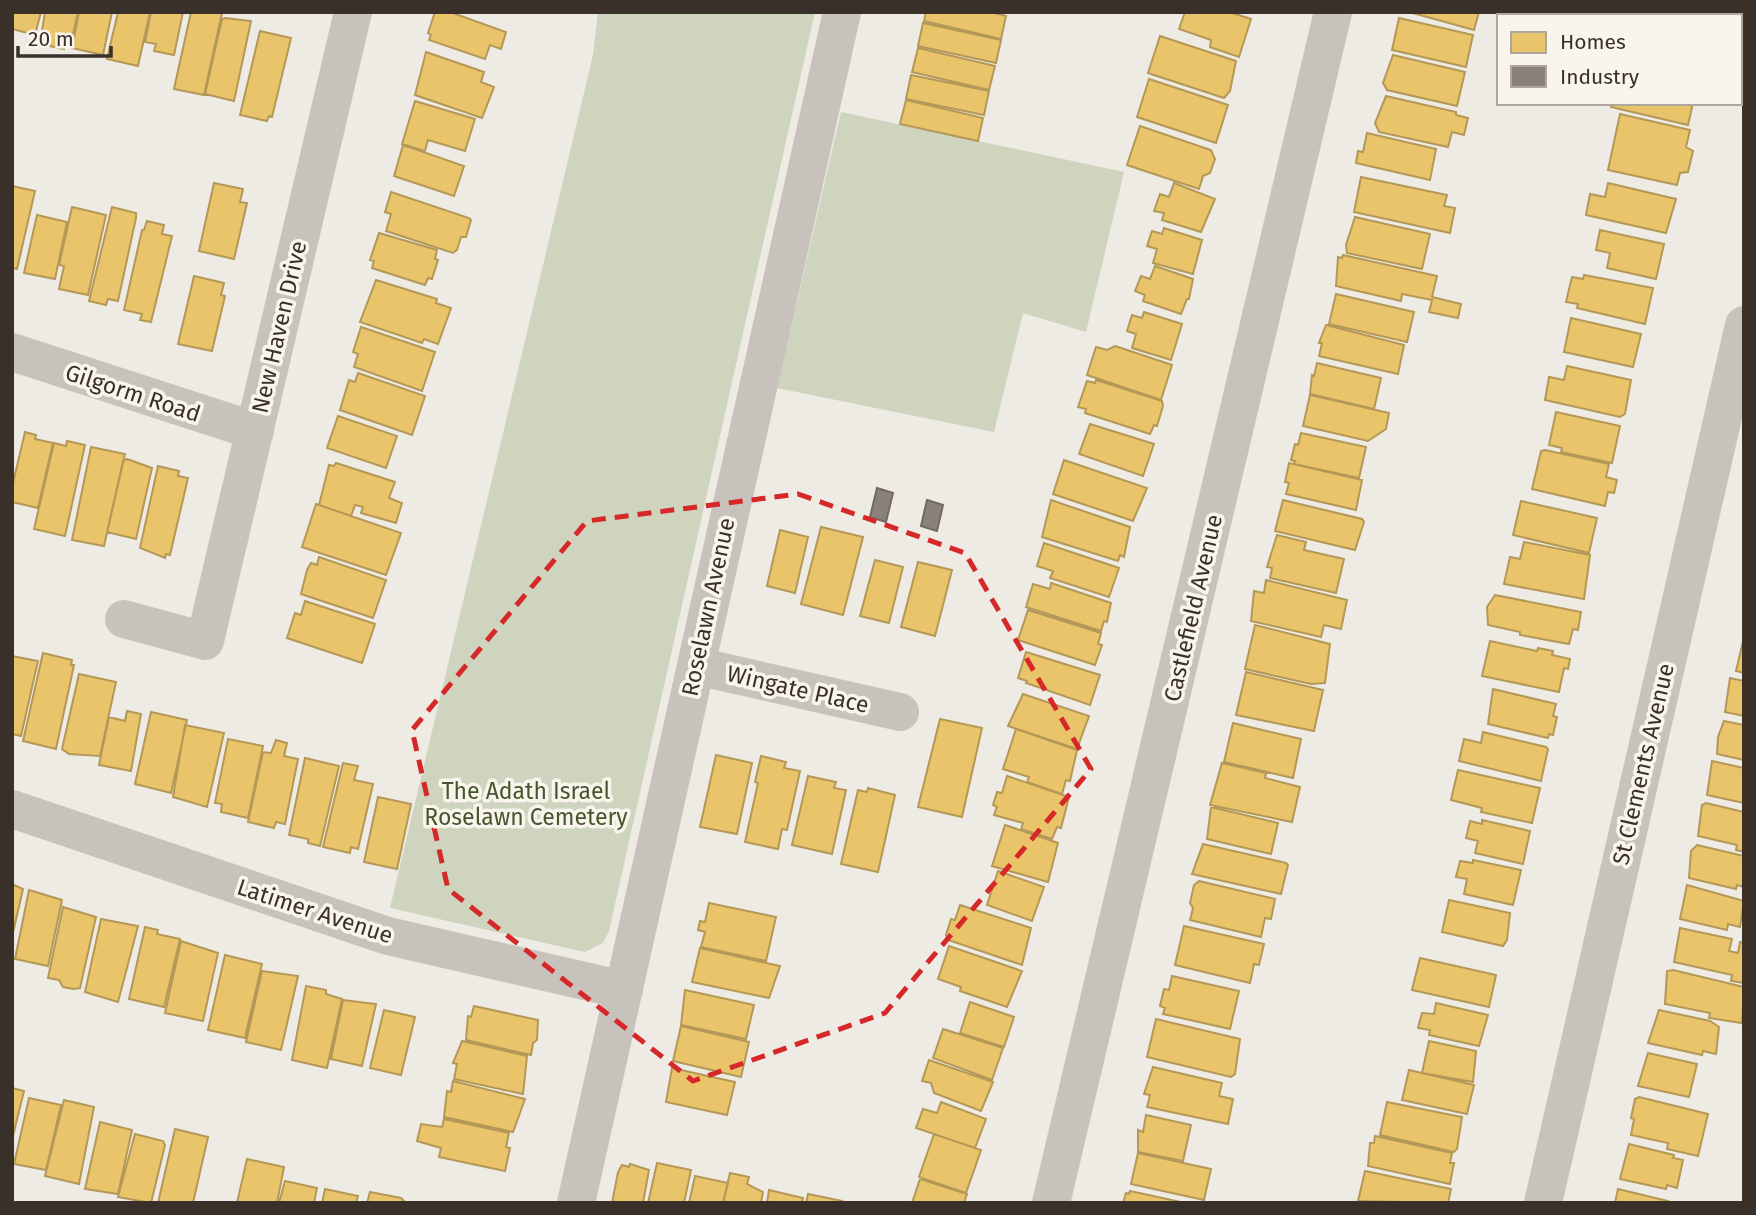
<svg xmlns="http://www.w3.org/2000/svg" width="1756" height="1215" font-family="'Fira Sans',sans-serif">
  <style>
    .green { fill: #ced4be }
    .homes { fill: #e9c46a; stroke: #b49857; stroke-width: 2 }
    .industry { fill: #8a817c; stroke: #726963; stroke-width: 2 }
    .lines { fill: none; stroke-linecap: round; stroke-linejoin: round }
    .minor { stroke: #c7c2bc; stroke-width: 38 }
    .marked { fill: none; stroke: #d62828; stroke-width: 5; stroke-dasharray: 14 9; stroke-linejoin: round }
    .labels { text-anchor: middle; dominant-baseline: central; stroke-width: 7; stroke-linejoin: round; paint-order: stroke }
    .street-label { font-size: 23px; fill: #39302a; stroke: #faf5ec }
    .park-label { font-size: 23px; fill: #45572e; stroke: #faf5ec }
  </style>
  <rect width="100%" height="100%" fill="#eeeae4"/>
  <!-- green -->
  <path class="green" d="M 598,12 L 815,12 L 609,931 L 603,943 L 585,952 L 390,908 L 593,55 Z
    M 841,112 L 1124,172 L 1086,332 L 1023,313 L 994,432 L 777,388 Z"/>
  <!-- homes -->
  <path class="homes" d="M 12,12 L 41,12 L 35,35 L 12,29 Z
    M 45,12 L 78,12 L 70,47 L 64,46 L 64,49 L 40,44 Z
    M 79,12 L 112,12 L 103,55 L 72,48 Z
    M 118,12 L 150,12 L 138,66 L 107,59 Z
    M 151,12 L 183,12 L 174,55 L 154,51 L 156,44 L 145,42 Z
    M 191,12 L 222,13 L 204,95 L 174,89 Z
    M 435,12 L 450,12 L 506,32 L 501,49 L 490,45 L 485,59 L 429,40 L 431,35 L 428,33 Z
    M 926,12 L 991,12 L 1006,16 L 1001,39 L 924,21 Z
    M 1185,12 L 1229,12 L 1251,19 L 1239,57 L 1210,47 L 1211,40 L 1179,29 Z
    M 1409,12 L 1479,12 L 1474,30 Z
    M 225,18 L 251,21 L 234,101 L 205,94 L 222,19 Z
    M 1399,18 L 1473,35 L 1466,67 L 1392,50 Z
    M 923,23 L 1001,40 L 996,63 L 918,46 Z
    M 260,31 L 291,38 L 272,117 L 269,116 L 267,121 L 240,115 Z
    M 1160,36 L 1236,61 L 1230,91 L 1224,98 L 1148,73 Z
    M 918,48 L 995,66 L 989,90 L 912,72 Z
    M 426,52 L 484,72 L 481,82 L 494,87 L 482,118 L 415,95 Z
    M 1393,55 L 1465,72 L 1457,106 L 1387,90 L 1383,83 Z
    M 911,75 L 989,91 L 984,115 L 906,99 Z
    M 1149,79 L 1228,105 L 1216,143 L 1137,117 Z
    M 1386,96 L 1456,112 L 1456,115 L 1468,118 L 1464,135 L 1452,132 L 1448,147 L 1379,132 L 1375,123 Z
    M 906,100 L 983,118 L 978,141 L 900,124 Z
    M 415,101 L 475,119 L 465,151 L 428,140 L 425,151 L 402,144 Z
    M 1612,103 L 1693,103 L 1688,125 L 1611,107 Z
    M 1620,114 L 1690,130 L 1686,147 L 1693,151 L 1688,172 L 1680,173 L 1677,185 L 1608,170 Z
    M 1140,126 L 1211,150 L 1215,159 L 1210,173 L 1203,176 L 1199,189 L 1127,165 Z
    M 1367,133 L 1436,149 L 1430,180 L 1356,163 L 1358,151 L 1363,152 Z
    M 403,145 L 464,166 L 454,196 L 394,176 Z
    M 1361,177 L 1447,195 L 1444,206 L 1455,208 L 1450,233 L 1354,212 Z
    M 214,183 L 243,189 L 240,202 L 247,203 L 234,259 L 199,251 Z
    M 1174,183 L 1215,199 L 1201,232 L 1162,220 L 1164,213 L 1154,211 L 1160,194 L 1169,197 Z
    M 1608,183 L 1676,199 L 1666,233 L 1586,215 L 1590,194 L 1605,197 Z
    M 12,186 L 35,191 L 17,269 L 12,268 Z
    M 391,192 L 469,218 L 471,220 L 466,237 L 461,237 L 457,250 L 453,253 L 386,231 L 391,214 L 385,212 Z
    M 72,207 L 106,215 L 88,295 L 59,289 L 64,266 L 59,265 Z
    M 112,207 L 136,213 L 136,218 L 118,301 L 108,299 L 106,305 L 89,301 Z
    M 37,215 L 67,222 L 55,279 L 24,273 Z
    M 1355,217 L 1430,234 L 1422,269 L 1347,253 L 1346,245 Z
    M 147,221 L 164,225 L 162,234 L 172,236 L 151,322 L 140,320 L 142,314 L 124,310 L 142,230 L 144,230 Z
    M 1164,228 L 1202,240 L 1193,274 L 1153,263 L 1157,249 L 1147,246 L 1152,231 L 1162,234 Z
    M 1600,230 L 1664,244 L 1656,279 L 1607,268 L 1610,253 L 1596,250 Z
    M 379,233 L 437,250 L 435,259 L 438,260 L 432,279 L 428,278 L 425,285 L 372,268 L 374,261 L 370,260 Z
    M 1343,255 L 1437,276 L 1432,297 L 1461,304 L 1458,318 L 1429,312 L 1432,300 L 1402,294 L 1401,301 L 1336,286 L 1338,257 L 1342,258 Z
    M 1155,266 L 1193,279 L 1189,299 L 1187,299 L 1181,314 L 1143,301 L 1145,295 L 1135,291 L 1141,276 L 1150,279 Z
    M 1584,275 L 1653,288 L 1645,324 L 1577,308 L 1578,304 L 1566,302 L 1572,277 L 1583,279 Z
    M 194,276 L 224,283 L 221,295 L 225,296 L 212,351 L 178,344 Z
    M 376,280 L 437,299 L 436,303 L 451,308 L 438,344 L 424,339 L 422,343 L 360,322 Z
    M 1336,294 L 1414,312 L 1407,342 L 1329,324 Z
    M 1144,312 L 1182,324 L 1171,360 L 1132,348 L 1136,334 L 1127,331 L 1132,315 L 1142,318 Z
    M 1571,318 L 1641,334 L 1633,367 L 1564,352 Z
    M 1326,325 L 1404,345 L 1398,374 L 1319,356 L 1322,343 L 1319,343 Z
    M 361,327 L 435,352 L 422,391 L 354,367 L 358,354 L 353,352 Z
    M 1115,346 L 1172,365 L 1161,400 L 1087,375 L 1096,347 L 1107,350 Z
    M 1317,363 L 1381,378 L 1374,409 L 1310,394 L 1312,375 L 1314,376 Z
    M 1567,366 L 1631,380 L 1625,414 L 1620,417 L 1545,400 L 1549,377 L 1564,380 Z
    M 358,373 L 425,396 L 412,435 L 340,410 L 349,380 L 355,382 Z
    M 1096,380 L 1162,401 L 1163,406 L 1157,426 L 1154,425 L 1150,434 L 1085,413 L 1086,409 L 1078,407 L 1087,381 L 1095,383 Z
    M 1310,395 L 1389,413 L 1386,429 L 1368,441 L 1303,426 Z
    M 1556,412 L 1620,426 L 1612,463 L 1561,452 L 1562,448 L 1549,445 Z
    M 338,416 L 397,436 L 386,468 L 327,448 Z
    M 1090,424 L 1154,444 L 1143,476 L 1079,454 Z
    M 25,432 L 36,435 L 35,439 L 53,443 L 38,508 L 12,502 L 12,487 Z
    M 1301,433 L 1366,447 L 1359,478 L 1294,464 L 1295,461 L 1291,460 L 1295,444 L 1298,445 Z
    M 67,441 L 85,445 L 65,536 L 34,529 L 54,443 L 66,446 Z
    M 91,447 L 125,454 L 104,546 L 72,540 Z
    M 1545,450 L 1609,464 L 1606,477 L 1617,480 L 1614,493 L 1608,492 L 1605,506 L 1532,489 L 1541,451 Z
    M 127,459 L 152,468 L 136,539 L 107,532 L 123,461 Z
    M 1064,460 L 1147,488 L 1133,521 L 1053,494 Z
    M 336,463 L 395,482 L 389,498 L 402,503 L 396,523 L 361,513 L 363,507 L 355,505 L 351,516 L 319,505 L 329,465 L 334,466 Z
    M 1289,463 L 1362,480 L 1356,510 L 1286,494 L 1289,483 L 1285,482 Z
    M 158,466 L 179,471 L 178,476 L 188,478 L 170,555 L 166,554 L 165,558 L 140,548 Z
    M 1051,500 L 1130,527 L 1124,557 L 1120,555 L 1118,561 L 1042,537 Z
    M 1283,500 L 1362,519 L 1364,522 L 1355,550 L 1275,531 Z
    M 1521,501 L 1597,518 L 1589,553 L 1513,535 Z
    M 316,504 L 401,533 L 386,575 L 302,547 Z
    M 821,527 L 863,537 L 843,615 L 801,604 Z
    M 780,530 L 808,537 L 795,593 L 767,586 Z
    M 1277,535 L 1306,542 L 1304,550 L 1344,559 L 1336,593 L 1270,578 L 1272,568 L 1267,567 Z
    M 1524,542 L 1590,555 L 1584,599 L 1504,584 L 1510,557 L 1520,559 Z
    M 1044,543 L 1119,568 L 1109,597 L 1050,578 L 1053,571 L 1037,566 Z
    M 319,557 L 386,580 L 373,618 L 301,594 L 307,570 L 311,563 L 317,565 Z
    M 875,560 L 903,567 L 889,623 L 860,616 Z
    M 918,562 L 952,570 L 935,636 L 901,627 Z
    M 1266,580 L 1347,600 L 1341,629 L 1324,625 L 1321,637 L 1251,621 L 1254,591 L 1264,593 Z
    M 1051,583 L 1111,603 L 1107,622 L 1104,621 L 1101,631 L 1026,607 L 1033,584 L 1050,589 Z
    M 1495,595 L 1581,612 L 1578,630 L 1573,629 L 1569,644 L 1520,635 L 1520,632 L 1488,625 L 1487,607 Z
    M 305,601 L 375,624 L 362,663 L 287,638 L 295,613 L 301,615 Z
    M 1028,610 L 1101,633 L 1098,644 L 1102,645 L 1095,665 L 1018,640 Z
    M 1255,625 L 1330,644 L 1325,683 L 1311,684 L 1245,669 Z
    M 1744,637 L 1744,673 L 1736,671 Z
    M 1490,641 L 1537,651 L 1538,648 L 1553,651 L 1552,655 L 1570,659 L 1568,669 L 1564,668 L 1559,692 L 1482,676 Z
    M 1026,652 L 1100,675 L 1090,705 L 1026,683 L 1027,681 L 1018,678 Z
    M 43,653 L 72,660 L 71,665 L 74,665 L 56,749 L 23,741 Z
    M 12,656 L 38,661 L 21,736 L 12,734 Z
    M 1246,672 L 1323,690 L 1314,731 L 1236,715 Z
    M 79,674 L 116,682 L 100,756 L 69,754 L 62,749 Z
    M 1730,678 L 1744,681 L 1744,716 L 1725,712 Z
    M 1493,689 L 1556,704 L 1553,716 L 1557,717 L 1553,735 L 1549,734 L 1548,738 L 1488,724 Z
    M 1023,694 L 1089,716 L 1077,749 L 1008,726 Z
    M 127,711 L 141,714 L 131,771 L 99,765 L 109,717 L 125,721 Z
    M 151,712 L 187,720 L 171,793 L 135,784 Z
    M 940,719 L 982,728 L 962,817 L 918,807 Z
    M 1724,721 L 1744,725 L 1744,760 L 1717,754 L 1718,737 Z
    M 1233,723 L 1301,739 L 1293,778 L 1224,762 Z
    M 185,725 L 224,733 L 207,807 L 173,797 Z
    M 1016,729 L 1077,750 L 1070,781 L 1066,780 L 1062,794 L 1027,782 L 1029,777 L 1003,769 Z
    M 1483,732 L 1546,747 L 1548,749 L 1541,781 L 1459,761 L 1464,739 L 1481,743 Z
    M 228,739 L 263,746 L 248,818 L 221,812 L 222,804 L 215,803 Z
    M 276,740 L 287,743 L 284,756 L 298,759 L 285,824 L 276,822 L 274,828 L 248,822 L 263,752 L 271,753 Z
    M 716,755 L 752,763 L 737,834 L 700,827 Z
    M 761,756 L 786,762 L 784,768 L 800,771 L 787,830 L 782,829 L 778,849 L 745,842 L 758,783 L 755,782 Z
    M 305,758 L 339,766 L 320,846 L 308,843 L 308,839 L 289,835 Z
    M 1712,761 L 1744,768 L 1744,803 L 1707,795 Z
    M 343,763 L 358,766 L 354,780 L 373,784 L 358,849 L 351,847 L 350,853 L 323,847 Z
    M 1222,763 L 1266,773 L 1265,778 L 1300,787 L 1292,822 L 1210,805 Z
    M 1458,770 L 1540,788 L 1532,823 L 1481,812 L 1482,808 L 1451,800 Z
    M 808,776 L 836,782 L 834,788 L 846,790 L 832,854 L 792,845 Z
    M 1007,776 L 1069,797 L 1061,828 L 1057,827 L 1052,839 L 1021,829 L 1023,823 L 994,815 L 997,807 L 993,805 L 997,792 L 1002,793 Z
    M 868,788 L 895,795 L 878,872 L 841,864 L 858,790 L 867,792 Z
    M 378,797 L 411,804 L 397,869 L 364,862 Z
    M 1706,803 L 1744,812 L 1744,852 L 1736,850 L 1737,845 L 1698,836 L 1702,805 Z
    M 1211,807 L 1278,823 L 1271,854 L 1207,839 Z
    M 1482,820 L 1530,831 L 1523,864 L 1475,853 L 1478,841 L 1466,838 L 1470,821 L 1482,824 Z
    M 1005,825 L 1058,843 L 1048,882 L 992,866 Z
    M 1203,844 L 1286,863 L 1288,865 L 1281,894 L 1192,874 Z
    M 1697,845 L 1744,856 L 1744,887 L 1737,885 L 1736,889 L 1689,878 L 1691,851 Z
    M 1473,860 L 1521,870 L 1513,905 L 1464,894 L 1467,879 L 1456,877 L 1460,861 L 1473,863 Z
    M 998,871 L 1044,887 L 1032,921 L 987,905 Z
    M 1199,881 L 1275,899 L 1271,919 L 1265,918 L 1261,937 L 1190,920 L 1193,908 L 1190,903 L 1194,885 Z
    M 12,884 L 23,889 L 12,937 Z
    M 1687,885 L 1744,901 L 1740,927 L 1728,924 L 1727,930 L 1680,919 Z
    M 29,890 L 62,900 L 48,966 L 15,959 Z
    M 1449,900 L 1510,913 L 1507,940 L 1503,946 L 1442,932 Z
    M 709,903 L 776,917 L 766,961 L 701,947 L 705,932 L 698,930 L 700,921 L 705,922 Z
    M 960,905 L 1031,928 L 1022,965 L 948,940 L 946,935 L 951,919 L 955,920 Z
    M 63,907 L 96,917 L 80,988 L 73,989 L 63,987 L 59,980 L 48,978 Z
    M 101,919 L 138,926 L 118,1002 L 85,992 Z
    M 1184,926 L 1264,944 L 1259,965 L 1254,964 L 1250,983 L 1175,965 Z
    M 145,927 L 158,930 L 157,934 L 180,939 L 164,1007 L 129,999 Z
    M 1680,928 L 1732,939 L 1729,951 L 1738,953 L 1740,942 L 1744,943 L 1744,983 L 1731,981 L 1732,975 L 1674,962 Z
    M 181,941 L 218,953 L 203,1021 L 165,1013 Z
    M 949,946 L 1022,971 L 1007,1007 L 960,991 L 961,987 L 938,979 Z
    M 700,948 L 780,966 L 769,998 L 692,982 Z
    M 225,955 L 262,964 L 245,1038 L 208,1030 Z
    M 1420,958 L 1496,975 L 1489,1007 L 1412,990 Z
    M 1673,970 L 1744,987 L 1742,1023 L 1709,1018 L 1710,1013 L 1665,1004 L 1667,971 Z
    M 262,971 L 298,976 L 281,1050 L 246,1042 Z
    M 1172,976 L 1239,991 L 1230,1029 L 1163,1014 L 1165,1008 L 1160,1006 L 1164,989 L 1169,990 Z
    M 306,986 L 326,990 L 326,994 L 342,999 L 327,1068 L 292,1060 Z
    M 685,990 L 754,1005 L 746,1039 L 681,1025 Z
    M 343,1000 L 376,1004 L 362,1066 L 331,1059 Z
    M 970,1002 L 1014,1017 L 1004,1047 L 960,1033 Z
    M 1436,1003 L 1488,1015 L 1479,1046 L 1429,1035 L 1430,1030 L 1418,1028 L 1422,1013 L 1434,1014 Z
    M 474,1006 L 538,1020 L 537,1040 L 533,1043 L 531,1055 L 466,1040 L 468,1016 L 471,1017 Z
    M 384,1010 L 415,1017 L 401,1075 L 370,1068 Z
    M 1659,1010 L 1710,1021 L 1719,1027 L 1716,1054 L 1703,1051 L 1702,1055 L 1648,1043 Z
    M 1156,1019 L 1240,1039 L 1235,1074 L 1231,1077 L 1147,1057 Z
    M 681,1026 L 749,1042 L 741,1077 L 673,1061 Z
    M 943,1029 L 1003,1048 L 992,1080 L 933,1058 Z
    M 462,1041 L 527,1056 L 523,1094 L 454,1079 L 457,1064 L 453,1063 Z
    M 1429,1041 L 1476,1051 L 1473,1082 L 1422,1073 Z
    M 1648,1053 L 1697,1064 L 1689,1097 L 1638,1086 Z
    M 929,1060 L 993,1082 L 981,1111 L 934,1093 L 931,1083 L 922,1081 Z
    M 1153,1067 L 1222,1083 L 1219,1096 L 1233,1099 L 1228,1124 L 1147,1107 L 1150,1095 L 1144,1094 Z
    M 672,1068 L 735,1082 L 727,1115 L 666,1102 Z
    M 1409,1070 L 1474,1085 L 1467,1114 L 1402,1100 Z
    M 453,1081 L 525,1099 L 513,1132 L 444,1117 L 447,1091 L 451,1092 Z
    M 12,1088 L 24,1091 L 12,1140 Z
    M 1639,1097 L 1708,1114 L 1698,1156 L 1667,1149 L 1668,1143 L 1631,1135 L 1634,1119 L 1631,1118 L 1635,1099 Z
    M 29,1098 L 61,1105 L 46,1170 L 14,1164 Z
    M 64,1100 L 94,1107 L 79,1184 L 45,1176 Z
    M 941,1102 L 986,1119 L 975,1148 L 916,1128 L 923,1109 L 937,1113 Z
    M 1387,1102 L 1462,1117 L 1457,1149 L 1454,1152 L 1380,1135 Z
    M 1146,1115 L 1191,1125 L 1183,1161 L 1138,1152 L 1138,1130 L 1143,1132 Z
    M 444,1119 L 509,1133 L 506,1147 L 510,1148 L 505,1171 L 439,1157 L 441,1148 L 417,1141 L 421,1124 L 442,1127 Z
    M 100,1122 L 132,1130 L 118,1194 L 85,1189 Z
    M 175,1129 L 208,1137 L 193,1203 L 158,1203 Z
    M 135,1134 L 163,1141 L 165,1145 L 151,1203 L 118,1197 Z
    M 934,1134 L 981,1150 L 966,1193 L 919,1177 Z
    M 1375,1136 L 1452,1153 L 1450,1163 L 1454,1163 L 1450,1184 L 1368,1166 L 1370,1143 L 1374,1143 Z
    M 1629,1144 L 1674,1155 L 1673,1158 L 1683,1160 L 1677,1188 L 1667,1185 L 1666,1189 L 1620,1179 Z
    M 1138,1153 L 1211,1169 L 1204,1200 L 1131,1184 Z
    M 247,1159 L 284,1167 L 277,1203 L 237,1203 Z
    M 657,1163 L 691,1170 L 684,1203 L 648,1203 Z
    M 630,1164 L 649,1170 L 643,1203 L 612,1203 L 618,1172 L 622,1165 L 629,1167 Z
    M 1365,1171 L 1451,1189 L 1448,1203 L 1358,1201 Z
    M 730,1173 L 749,1177 L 747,1184 L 763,1192 L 761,1203 L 723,1203 Z
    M 695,1176 L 728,1183 L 723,1203 L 689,1203 Z
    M 920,1179 L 967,1194 L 964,1203 L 912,1203 Z
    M 285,1181 L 317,1188 L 314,1203 L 279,1203 Z
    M 325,1189 L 358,1196 L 356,1203 L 322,1203 Z
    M 1618,1189 L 1668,1201 L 1668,1203 L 1615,1203 Z
    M 769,1190 L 803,1198 L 802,1203 L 767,1203 Z
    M 1130,1191 L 1181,1202 L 1181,1203 L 1123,1203 L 1126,1193 L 1129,1194 Z
    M 370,1192 L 401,1198 L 406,1203 L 367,1203 Z
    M 808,1194 L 842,1201 L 841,1203 L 806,1203 Z"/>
  <!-- industry -->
  <path class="industry" d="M 877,488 L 893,493 L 886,522 L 870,517 Z
    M 927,500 L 943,505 L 937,531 L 921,526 Z"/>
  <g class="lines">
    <!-- minor -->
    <path class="minor" d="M 12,352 L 255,431
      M 124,619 L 205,641 L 353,12
      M 696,666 L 900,712
      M 12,809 L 388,936 L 624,990
      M 576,1203 L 842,12
      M 1051,1203 L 1333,12
      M 1543,1203 L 1744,325"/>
  </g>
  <!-- marked area -->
  <path class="marked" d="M 798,494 L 965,553 L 1091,769 L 885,1013 L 693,1081 L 448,889 L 412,730 L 587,521 Z"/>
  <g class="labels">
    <!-- street labels -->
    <g class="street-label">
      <text transform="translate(279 327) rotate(-77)">New Haven Drive</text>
      <text transform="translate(133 393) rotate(18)">Gilgorm Road</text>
      <text transform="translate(708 607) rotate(-78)">Roselawn Avenue</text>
      <text transform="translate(1193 608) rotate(-77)">Castlefield Avenue</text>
      <text transform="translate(798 689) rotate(13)">Wingate Place</text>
      <text transform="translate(1643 764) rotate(-77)">St Clements Avenue</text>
      <text transform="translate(315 911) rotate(18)">Latimer Avenue</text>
    </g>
    <!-- park labels -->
    <g class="park-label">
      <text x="526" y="791">The Adath Israel<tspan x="526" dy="26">Roselawn Cemetery</tspan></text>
    </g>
  </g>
  <!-- border -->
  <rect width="1756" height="1215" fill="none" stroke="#39302a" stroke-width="28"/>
  <!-- legend -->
  <rect x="1497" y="14" width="245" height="91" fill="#faf5ec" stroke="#ada69e" stroke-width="2"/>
  <rect x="1511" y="32" width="35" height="21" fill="#e9c46a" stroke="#ada69e" stroke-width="2"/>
  <text x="1560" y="49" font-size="21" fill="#39302a">Homes</text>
  <rect x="1511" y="66" width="35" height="21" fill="#8a817c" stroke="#ada69e" stroke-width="2"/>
  <text x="1560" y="84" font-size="21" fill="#39302a">Industry</text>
  <!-- scale -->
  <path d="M18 46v10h93v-10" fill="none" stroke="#39302a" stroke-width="3.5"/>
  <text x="28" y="46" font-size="21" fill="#39302a" stroke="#faf5ec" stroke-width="5" paint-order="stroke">20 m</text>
</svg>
